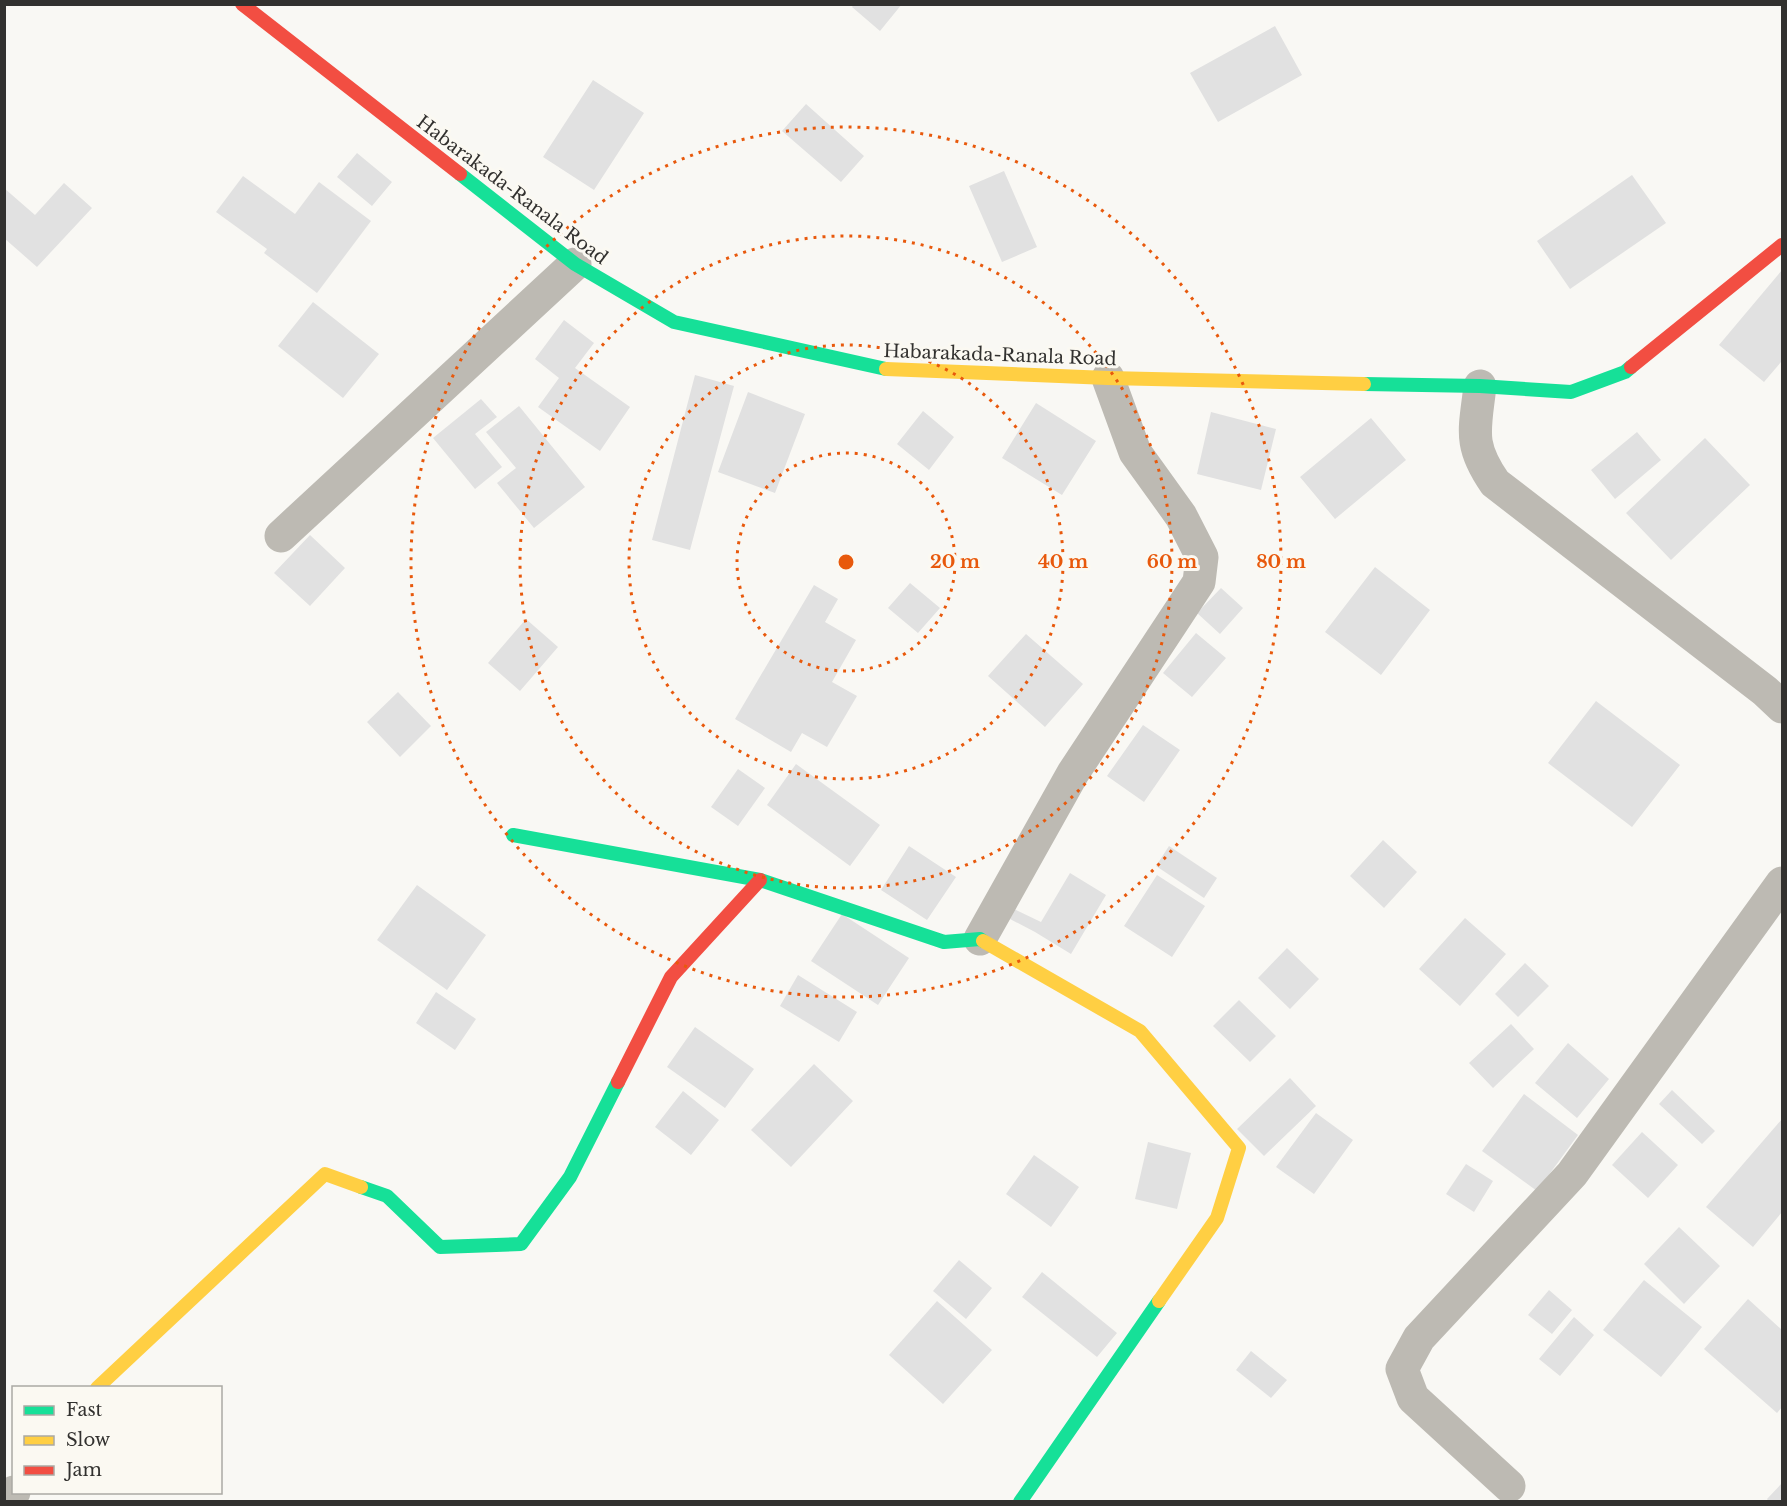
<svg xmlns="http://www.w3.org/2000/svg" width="1787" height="1506" font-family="'Libre Baskerville',serif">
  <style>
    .building { fill: #e1e1e1 }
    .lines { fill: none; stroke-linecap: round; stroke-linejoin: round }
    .street { stroke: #bdbab3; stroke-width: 33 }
    .fast { stroke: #16e098; stroke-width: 14 }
    .slow { stroke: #ffcf43; stroke-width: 14 }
    .jam { stroke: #f24e42; stroke-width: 14 }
    .ring { fill: none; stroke: #e8590c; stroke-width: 3; stroke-dasharray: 3 6 }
    .labels { text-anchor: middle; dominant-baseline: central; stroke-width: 6; stroke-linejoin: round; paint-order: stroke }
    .street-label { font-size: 18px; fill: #32312f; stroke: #fbf9f2 }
    .centre { fill: #e8590c; stroke: #fbf9f2; stroke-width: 3 }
    .ring-label { font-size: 18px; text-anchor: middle; font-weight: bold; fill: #e8590c; stroke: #fbf9f2; stroke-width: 6; stroke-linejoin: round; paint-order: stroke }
  </style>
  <rect width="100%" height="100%" fill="#f9f8f4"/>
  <!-- building -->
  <path class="building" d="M 854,4 L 902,4 L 880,31 L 852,7 Z
    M 1275,26 L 1302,75 L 1218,122 L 1190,73 Z
    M 593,80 L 644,113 L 594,190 L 543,157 Z
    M 806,104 L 864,156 L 841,182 L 782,131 Z
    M 357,153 L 392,182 L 372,206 L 337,177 Z
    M 1004,171 L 1037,247 L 1002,262 L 969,186 Z
    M 1632,175 L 1666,223 L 1570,289 L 1537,241 Z
    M 243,176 L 295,214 L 319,182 L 371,221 L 317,293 L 264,253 L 267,249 L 216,212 Z
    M 64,183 L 92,208 L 37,267 L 4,238 L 4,188 L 35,215 Z
    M 1782,270 L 1782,363 L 1781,362 L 1764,382 L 1719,345 Z
    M 313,302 L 379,354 L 343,398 L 278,346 Z
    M 564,320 L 594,343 L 575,368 L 630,407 L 600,451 L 538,407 L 559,378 L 535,359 Z
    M 695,375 L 734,386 L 690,550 L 652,540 Z
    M 748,392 L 805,414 L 775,493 L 718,472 Z
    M 481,399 L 497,417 L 475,434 L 502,467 L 475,489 L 433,438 Z
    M 1036,403 L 1096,441 L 1062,495 L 1002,458 Z
    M 519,406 L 585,487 L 534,528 L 497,483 L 516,468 L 486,432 Z
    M 923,411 L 954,437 L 929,470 L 897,444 Z
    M 1211,412 L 1276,429 L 1261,490 L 1197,474 Z
    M 1371,418 L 1406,460 L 1335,519 L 1300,477 Z
    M 1637,432 L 1661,460 L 1615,499 L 1591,470 Z
    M 1705,438 L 1750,485 L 1671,560 L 1626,513 Z
    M 310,535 L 345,568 L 310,606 L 274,573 Z
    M 1375,567 L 1430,610 L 1381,675 L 1325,632 Z
    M 910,583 L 940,608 L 918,633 L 888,608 Z
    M 814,585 L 838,599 L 825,622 L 856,640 L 832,682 L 857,696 L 827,747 L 802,733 L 791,752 L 735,719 Z
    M 1221,588 L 1243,608 L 1220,634 L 1197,613 Z
    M 526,619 L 558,647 L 520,691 L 488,663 Z
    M 1196,633 L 1226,658 L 1192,697 L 1163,673 Z
    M 1026,634 L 1083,684 L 1045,727 L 988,676 Z
    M 398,692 L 431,726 L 400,757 L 367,722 Z
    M 1596,701 L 1680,765 L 1632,827 L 1548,763 Z
    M 1143,725 L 1180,750 L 1144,802 L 1107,776 Z
    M 796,764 L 880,825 L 850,866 L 767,805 Z
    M 738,769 L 765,788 L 738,826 L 711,807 Z
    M 1383,840 L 1417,872 L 1384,908 L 1350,876 Z
    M 909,846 L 956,877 L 927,920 L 881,890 Z
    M 1169,846 L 1217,878 L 1204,898 L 1156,866 Z
    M 1070,873 L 1106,895 L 1071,954 L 1035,932 L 1010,919 L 1014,909 L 1041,922 Z
    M 1157,875 L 1205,906 L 1172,957 L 1124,926 Z
    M 417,885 L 486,935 L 447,990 L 377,940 Z
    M 842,914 L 909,958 L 878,1005 L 811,961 Z
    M 1465,918 L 1506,954 L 1460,1006 L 1419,969 Z
    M 1287,948 L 1319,979 L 1290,1009 L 1258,978 Z
    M 1525,963 L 1549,986 L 1518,1017 L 1495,994 Z
    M 798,975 L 857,1012 L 839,1042 L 780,1006 Z
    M 436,992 L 476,1019 L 455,1050 L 416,1023 Z
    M 1239,1000 L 1276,1036 L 1250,1062 L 1213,1026 Z
    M 1511,1024 L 1534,1049 L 1493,1088 L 1469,1063 Z
    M 695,1027 L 754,1069 L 725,1108 L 667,1067 Z
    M 1568,1043 L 1609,1079 L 1577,1118 L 1535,1083 Z
    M 814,1064 L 853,1101 L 791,1167 L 751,1130 Z
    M 1290,1078 L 1316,1106 L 1264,1156 L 1237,1129 Z
    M 1672,1090 L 1715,1131 L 1702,1144 L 1659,1104 Z
    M 683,1091 L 719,1120 L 691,1155 L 655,1127 Z
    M 1524,1094 L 1578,1135 L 1537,1191 L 1482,1151 Z
    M 1316,1113 L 1353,1140 L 1314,1194 L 1276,1167 Z
    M 1782,1119 L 1782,1212 L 1753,1247 L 1706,1207 Z
    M 1642,1132 L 1678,1165 L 1648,1198 L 1612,1165 Z
    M 1148,1142 L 1191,1153 L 1177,1209 L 1135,1199 Z
    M 1034,1155 L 1079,1187 L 1051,1227 L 1006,1194 Z
    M 1466,1164 L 1493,1181 L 1474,1212 L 1446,1194 Z
    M 1679,1227 L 1720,1266 L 1684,1304 L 1644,1264 Z
    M 959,1260 L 992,1288 L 966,1319 L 933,1291 Z
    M 1042,1272 L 1117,1333 L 1097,1357 L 1022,1297 Z
    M 1644,1280 L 1702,1327 L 1661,1377 L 1603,1330 Z
    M 1549,1290 L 1572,1310 L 1552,1334 L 1528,1315 Z
    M 1748,1299 L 1782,1330 L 1782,1407 L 1777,1413 L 1704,1349 Z
    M 937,1301 L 992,1350 L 943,1404 L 889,1355 Z
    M 1574,1317 L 1594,1335 L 1560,1376 L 1539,1359 Z
    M 1251,1351 L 1287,1380 L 1271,1398 L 1236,1370 Z
    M 1782,1483 L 1782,1502 L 1769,1502 L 1767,1499 Z"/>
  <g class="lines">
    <!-- street -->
    <path class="street" d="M 1480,386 C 1475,430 1468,444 1495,483 L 1765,691 L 1782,707
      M 281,536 L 575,264
      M 980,939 L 1073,773 L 1199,582 L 1202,557 L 1181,516 L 1135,452 L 1108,378
      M 1509,1486 L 1413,1398 L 1402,1369 L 1419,1338 L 1572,1174 L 1782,883
      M 8,1502 L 14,1492"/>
    <!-- fast -->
    <path class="fast" d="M 460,174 L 575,264 L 674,322 L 886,369
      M 1364,384 L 1480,386 L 1571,392 L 1625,372 L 1631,367
      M 513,835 L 760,880 L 944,942 L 980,939 L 983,941
      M 361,1187 L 387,1196 L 440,1247 L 521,1244 L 570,1177 L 618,1082
      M 1020,1502 L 1159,1301"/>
    <!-- slow -->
    <path class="slow" d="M 886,369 L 1108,378 L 1364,384
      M 983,941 L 1140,1031 L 1239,1148 L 1217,1218 L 1159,1301
      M 97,1388 L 325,1174 L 361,1187"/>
    <!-- jam -->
    <path class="jam" d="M 242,4 L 460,174
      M 1631,367 L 1782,245
      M 618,1082 L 671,977 L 760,880"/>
  </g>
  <!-- distance rings -->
  <g class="ring">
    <circle cx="846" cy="562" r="109"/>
    <circle cx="846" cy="562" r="217"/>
    <circle cx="846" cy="562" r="326"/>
    <circle cx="846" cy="562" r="435"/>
  </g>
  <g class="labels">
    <!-- street labels -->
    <g class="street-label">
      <text transform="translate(512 190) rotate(37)">Habarakada-Ranala Road</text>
      <text transform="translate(1000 355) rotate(2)">Habarakada-Ranala Road</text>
    </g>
  </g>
  <circle cx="846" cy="562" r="9" class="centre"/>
  <g class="ring-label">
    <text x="955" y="568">20 m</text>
    <text x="1063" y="568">40 m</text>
    <text x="1172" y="568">60 m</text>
    <text x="1281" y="568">80 m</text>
  </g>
  <!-- border -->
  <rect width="1787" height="1506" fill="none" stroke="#32312f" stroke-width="12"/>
  <!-- legend -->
  <rect x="12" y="1386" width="210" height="108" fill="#fbf9f2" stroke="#aba9a4" stroke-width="1.5"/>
  <rect x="24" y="1406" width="30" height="9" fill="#16e098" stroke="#aba9a4" stroke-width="1.5"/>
  <text x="66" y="1416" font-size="18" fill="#32312f">Fast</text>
  <rect x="24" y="1436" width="30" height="9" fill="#ffcf43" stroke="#aba9a4" stroke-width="1.5"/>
  <text x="66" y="1446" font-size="18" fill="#32312f">Slow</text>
  <rect x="24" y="1466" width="30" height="9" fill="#f24e42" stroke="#aba9a4" stroke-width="1.5"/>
  <text x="66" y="1476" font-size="18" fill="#32312f">Jam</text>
</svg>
